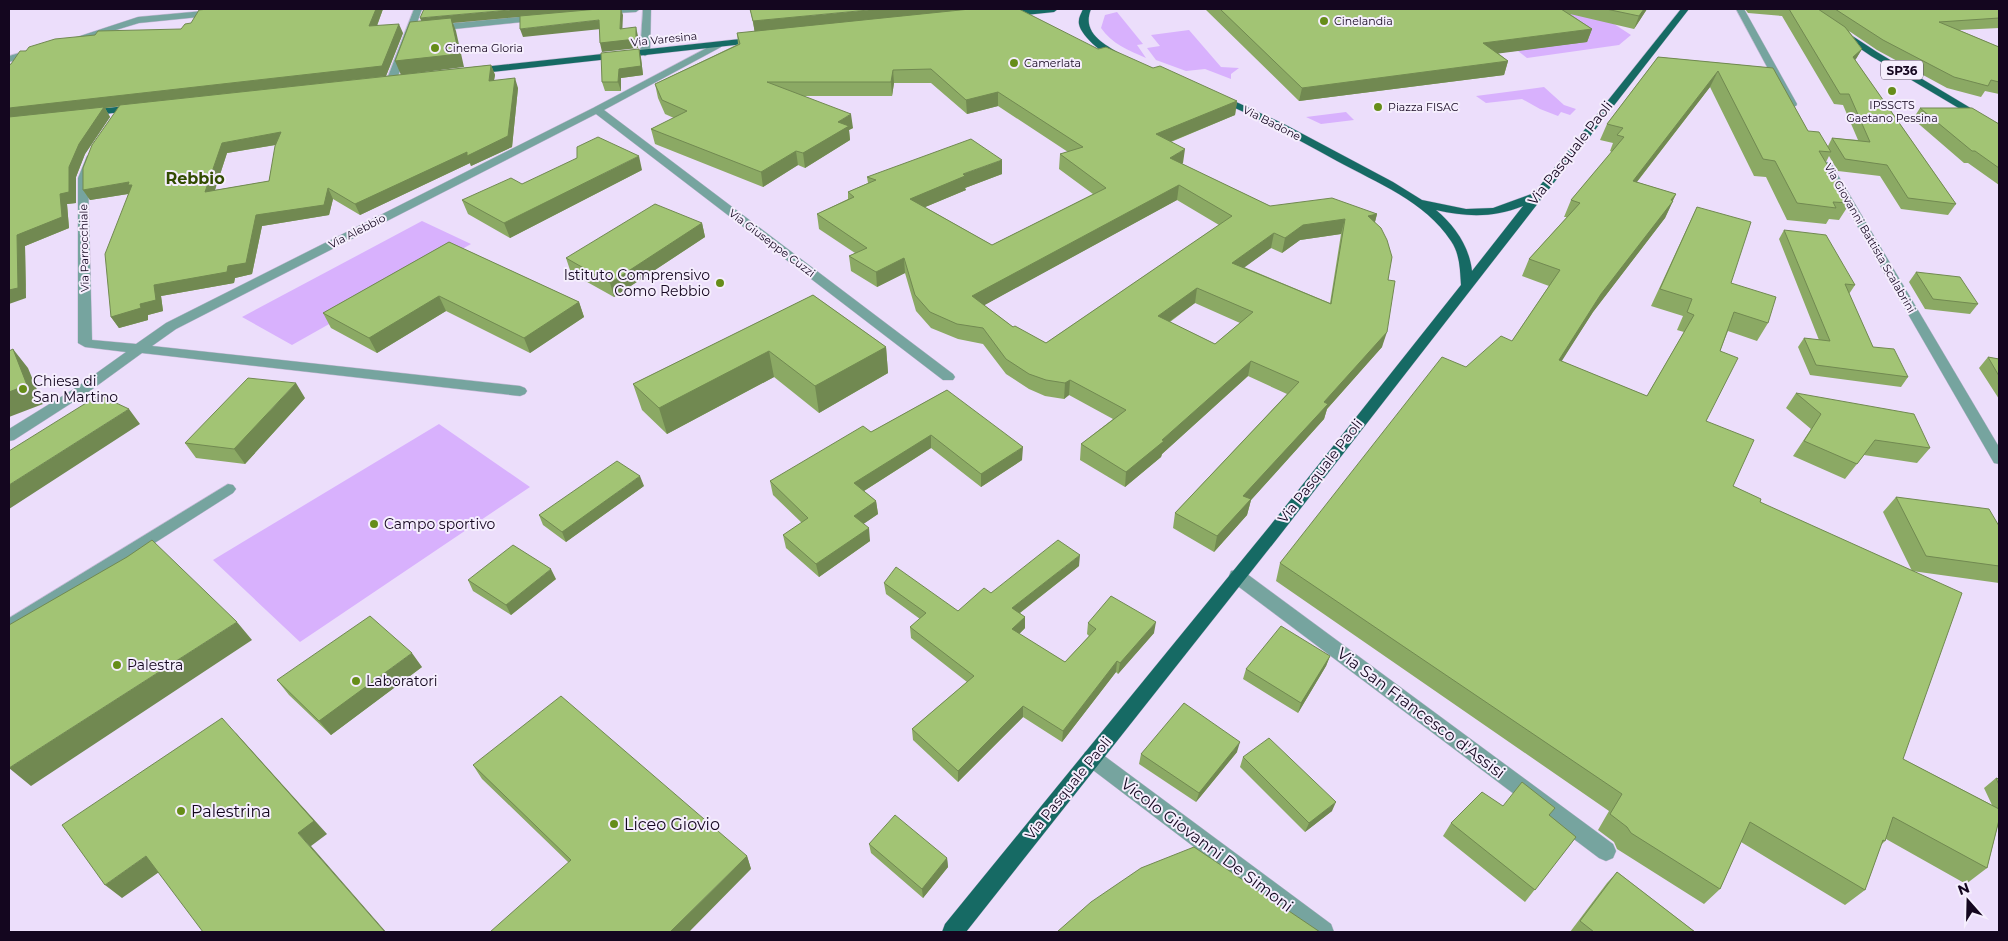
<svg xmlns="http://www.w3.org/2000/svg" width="2008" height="941" font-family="Montserrat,sans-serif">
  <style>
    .green { fill: #d8b1fd }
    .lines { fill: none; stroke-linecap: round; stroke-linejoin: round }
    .minor-casing { stroke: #c9bbd8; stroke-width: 1 }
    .primary-casing { stroke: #c9bbd8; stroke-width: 1 }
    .minor { fill: #76a49f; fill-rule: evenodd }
    .primary { fill: #166a64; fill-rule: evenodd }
    .wall { fill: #8ba964; fill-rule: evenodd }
    .shaded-wall { fill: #718951 }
    .building { fill: #a2c474; stroke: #718951; fill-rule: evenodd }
    .poi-dot { fill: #668d19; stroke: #f5eefd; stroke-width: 2 }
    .labels { text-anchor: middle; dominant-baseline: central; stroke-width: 4; stroke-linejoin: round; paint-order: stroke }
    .far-poi-label { font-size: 11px; fill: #14061f; stroke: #f5eefd; text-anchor: start }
    .far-street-label { font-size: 11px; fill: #14061f; stroke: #f5eefd }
    .shield { fill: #f5eefd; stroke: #584c62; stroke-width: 1 }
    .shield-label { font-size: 12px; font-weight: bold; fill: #14061f }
    .street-label { font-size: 14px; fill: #14061f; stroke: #f5eefd }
    .poi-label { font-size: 14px; fill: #14061f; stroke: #f5eefd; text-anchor: start }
    .far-district-label { font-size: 16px; font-weight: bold; fill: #324b00; stroke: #f5eefd }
    .near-street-label { font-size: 16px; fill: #14061f; stroke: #f5eefd }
    .near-poi-label { font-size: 16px; fill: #14061f; stroke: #f5eefd; text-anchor: start }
  </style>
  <rect width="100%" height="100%" fill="#ecdefb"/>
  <!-- green -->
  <path class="green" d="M 1537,9 L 1591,9 L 1631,35 L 1619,45 L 1527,58 L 1518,51 Z
    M 1117,12 L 1143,44 L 1137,45 L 1146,58 C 1128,50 1112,44 1101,28 L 1105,15 Z
    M 1189,30 L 1221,67 L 1239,68 L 1231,74 L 1231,79 L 1205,69 L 1186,71 L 1156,60 L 1147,48 L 1160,46 L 1151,35 Z
    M 1544,87 L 1564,105 L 1576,109 L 1570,115 L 1561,112 L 1558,116 L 1540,109 L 1522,99 L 1486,103 L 1476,96 Z
    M 1346,112 L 1354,120 L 1321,124 L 1306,117 Z
    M 422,221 L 471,244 L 292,345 L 242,317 Z
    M 439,424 L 530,487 L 300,642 L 213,560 Z"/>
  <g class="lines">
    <!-- minor casing -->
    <g class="minor-casing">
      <path id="minor" d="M 225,9 L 253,9 L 249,12 L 139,23 L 73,43 L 70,44 L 65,41 L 138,17 Z
        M 414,9 L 422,9 L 397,79 L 392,82 L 389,81 L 387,79 Z
        M 602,9 L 640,9 L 636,12 L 599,14 L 598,12 Z
        M 643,9 L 651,9 L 650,53 L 645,56 L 640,53 Z
        M 1736,9 L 1744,9 L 1797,104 L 1796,106 L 1788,106 L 1787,104 Z
        M 539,15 L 543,18 L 542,20 L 435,31 L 431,28 L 435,25 Z
        M 718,42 L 723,45 L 721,47 L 604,110 L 953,374 L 955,377 L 953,380 L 943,380 L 596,114 L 176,329 L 152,346 L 520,386 L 525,388 L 527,391 L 525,394 L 520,396 L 142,353 L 87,393 L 14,440 L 9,441 L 9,429 L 77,387 L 126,352 L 85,347 L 78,343 L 78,178 L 87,156 L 91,155 L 96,158 L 88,178 L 92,340 L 136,344 L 166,323 L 593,108 Z
        M 36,48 L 39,49 L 39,53 L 9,62 L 9,56 Z
        M 1827,162 L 1832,165 L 1999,447 L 1999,464 L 1994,463 L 1822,165 Z
        M 228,484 L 233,485 L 236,489 L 233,493 L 15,632 L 9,634 L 9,618 Z
        M 1237,570 L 1243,571 L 1613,844 L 1616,851 L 1613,858 L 1606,861 L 1599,858 L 1231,581 L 1229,576 L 1231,571 Z
        M 1092,750 L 1099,752 L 1331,924 L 1334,932 L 1306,932 L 1085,764 L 1083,758 L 1085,752 Z"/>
    </g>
    <!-- primary casing -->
    <g class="primary-casing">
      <path id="primary" d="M 1031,9 L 1058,9 L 1054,12 L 1005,17 L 1001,14 L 1005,11 Z
        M 1083,9 L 1091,9 C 1081,34 1105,44 1123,56 L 1123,60 C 1111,62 1081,37 1079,24 C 1078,18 1081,14 1083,9 Z
        M 1681,9 L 1689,9 L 1280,535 L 966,932 L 942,932 L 945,924 L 1269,527 L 1461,285 C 1460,270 1460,254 1451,241 C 1425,201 1377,183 1337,161 C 1297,139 1257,117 1215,99 L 1215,95 L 1221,95 L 1284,124 L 1393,182 L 1422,200 L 1466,209 L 1493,208 L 1534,193 ZM 1523,206 L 1472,271 C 1469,246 1455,226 1436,210 C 1467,217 1493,218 1523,206 Z
        M 1802,9 L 1811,9 L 1877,52 L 1999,125 L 1999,132 L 1871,56 Z
        M 759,37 L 762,38 L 762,42 L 474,74 L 469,71 L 474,68 Z
        M 135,105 L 140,108 L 139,110 L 88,116 L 83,113 L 88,110 Z"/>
    </g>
    <!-- minor -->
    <use href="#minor" class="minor"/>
    <!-- primary -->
    <use href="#primary" class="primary"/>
  </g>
  <!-- wall -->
  <path class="wall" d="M 383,9 L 377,26 L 403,33 L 386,76 L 491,65 L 495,75 L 494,80 L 518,88 L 512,147 L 471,166 L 470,163 L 360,215 L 333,199 L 329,215 L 262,226 L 252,274 L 235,278 L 234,283 L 161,296 L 163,311 L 148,315 L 148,320 L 119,328 L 111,317 L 128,194 L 90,200 L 83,190 L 119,106 L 105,108 L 110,117 L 85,154 L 76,177 L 76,203 L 67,204 L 69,228 L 25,246 L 26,298 L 9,65 L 181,29 ZM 276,145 L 269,181 L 215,190 L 227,153 Z
    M 750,9 L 1098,49 L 1153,68 L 1237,101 L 1235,115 L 1171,142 L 1183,163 L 1182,164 L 1270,206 L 1377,214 L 1375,222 L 1388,280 L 1382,347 L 1327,409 L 1324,419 L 1251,500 L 1247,515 L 1214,552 L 1173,528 L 1175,513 L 1287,394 L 1248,376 L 1162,454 L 1161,457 L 1125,487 L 1080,460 L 1081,444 L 1113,419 L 1069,395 L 1064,399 L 1045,396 L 1029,389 L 1006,374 L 983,344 L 958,339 L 931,328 L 916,311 L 905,273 L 877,287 L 851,271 L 849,256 L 855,253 L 819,229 L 817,214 L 848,199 L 848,192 L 868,183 L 867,177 L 1002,174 L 965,188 L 966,190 L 925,207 L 992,245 L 1093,194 L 1059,169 L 1060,154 L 1068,152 L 998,106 L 967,114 L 931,83 L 894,83 L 892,96 L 804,96 L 853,128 L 849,130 L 850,140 L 805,168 L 798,165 L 763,187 L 655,144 L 651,129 L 674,118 L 665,114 L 658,98 L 655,84 L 738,44 L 737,33 L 755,32 ZM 1177,200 L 1219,225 L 1046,343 L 1013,327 L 984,305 ZM 1341,234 L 1330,303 L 1244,267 L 1271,248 L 1282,253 L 1300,240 ZM 1195,303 L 1240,323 L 1215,344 L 1170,322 Z
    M 1205,9 L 1647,9 L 1634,29 L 1570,14 L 1592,29 L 1587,42 L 1498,53 L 1508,61 L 1504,75 L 1299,101 Z
    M 1745,9 L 1999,9 L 1999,28 L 1959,30 L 1999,47 L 1999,94 L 1985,91 L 1981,97 L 1947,88 L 1877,50 L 1849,31 L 1862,49 L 1855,60 L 1956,204 L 1948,215 L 1901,209 L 1880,176 L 1838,171 L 1829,156 L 1826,162 L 1850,203 L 1839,220 L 1829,219 L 1826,224 L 1787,220 L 1766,177 L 1754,176 L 1710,87 L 1637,182 L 1676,194 L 1665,218 L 1593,312 L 1561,361 L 1647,396 L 1684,332 L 1677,330 L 1683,316 L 1651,306 L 1689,224 L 1697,207 L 1731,283 L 1768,323 L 1757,341 L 1728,331 L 1720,351 L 1706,421 L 1733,486 L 1760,502 L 1903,759 L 1992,805 L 1984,788 L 1996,778 L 1999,779 L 1999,822 L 1999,821 L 1987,868 L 1966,884 L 1886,839 L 1885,841 L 1881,845 L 1865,890 L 1845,905 L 1741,842 L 1720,889 L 1704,904 L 1617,849 L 1614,842 L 1598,830 L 1609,811 L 1276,581 L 1280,563 L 1466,367 L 1512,341 L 1549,286 L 1522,276 L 1529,259 L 1567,217 L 1564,217 L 1571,200 L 1612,152 L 1610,151 L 1613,143 L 1600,140 L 1607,124 L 1658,57 L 1773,68 L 1808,131 L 1828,146 L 1832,138 L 1858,140 L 1843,105 L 1834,104 L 1782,16 L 1748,13 Z
    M 639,49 L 641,58 L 643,75 L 621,78 L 621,91 L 605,91 L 602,82 Z
    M 1920,108 L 1999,124 L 1999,185 L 1968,163 L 1964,163 L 1913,119 Z
    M 642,170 L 510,238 L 468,214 L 462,200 L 522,184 Z
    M 702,223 L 705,237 L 614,297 L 571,273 L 566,258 Z
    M 1784,230 L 1855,285 L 1849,294 L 1873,347 L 1908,377 L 1901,387 L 1810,375 L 1798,347 L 1804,338 L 1819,340 L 1779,239 Z
    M 449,242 L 579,302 L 584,317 L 530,353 L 446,311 L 377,353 L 331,328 L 323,313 Z
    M 1916,272 L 1978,304 L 1970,314 L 1925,309 L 1909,282 Z
    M 813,295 L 886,347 L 888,373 L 819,413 L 774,377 L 667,434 L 642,410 L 633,384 Z
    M 1988,357 L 1999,359 L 1999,399 L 1979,368 Z
    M 947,390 L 1022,460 L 981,487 L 931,448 L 864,491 L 876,501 L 878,514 L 863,524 L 870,541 L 819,577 L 786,548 L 783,535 L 802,523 L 773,495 L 770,481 L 871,432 Z
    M 1796,393 L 1930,448 L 1917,463 L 1864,455 L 1845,479 L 1793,456 L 1811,429 L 1786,408 Z
    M 305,398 L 245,464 L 196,458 L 185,443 Z
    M 644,486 L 566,542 L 543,525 L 539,515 Z
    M 1896,497 L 1999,526 L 1999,583 L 1912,571 L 1883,512 Z
    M 1079,566 L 1020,613 L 1025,617 L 1025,628 L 1019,634 L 1065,662 L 1089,636 L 1087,634 L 1088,623 L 1154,633 L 1118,674 L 1116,672 L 1062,742 L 1023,717 L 958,782 L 913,740 L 912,729 L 967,682 L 911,638 L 910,627 L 920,619 L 886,594 L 884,583 L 958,611 L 991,593 Z
    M 556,579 L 511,615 L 473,591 L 468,580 Z
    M 1330,656 L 1326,666 L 1298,713 L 1243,679 L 1246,669 Z
    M 422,667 L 331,735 L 289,695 L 277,680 Z
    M 1237,752 L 1196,802 L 1139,764 L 1141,754 Z
    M 1243,757 L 1332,811 L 1305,832 L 1240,767 Z
    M 473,765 L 747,856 L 751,869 L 568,862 L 482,779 Z
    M 1503,806 L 1549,815 L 1576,837 L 1525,902 L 1443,836 L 1451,823 Z
    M 869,844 L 947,858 L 948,867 L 923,898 L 871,853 Z
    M 1617,872 L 1695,932 L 1570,932 L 1607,883 Z"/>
  <!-- shaded-wall -->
  <path class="shaded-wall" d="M 376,9 L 383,9 L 373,36 L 369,26 Z
    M 521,9 L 605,9 L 453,23 L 456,31 L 464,67 L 401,75 L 395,61 L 423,25 L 420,18 Z
    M 621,9 L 623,15 L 622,37 L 620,29 Z
    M 879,9 L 997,9 L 755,35 L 753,21 Z
    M 1644,9 L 1647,9 L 1634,29 L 1639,16 Z
    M 599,20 L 601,29 L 523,37 L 520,29 Z
    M 399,24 L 403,33 L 386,76 L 105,108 L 110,117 L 85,154 L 76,177 L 76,203 L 67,204 L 69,228 L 25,246 L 26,298 L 9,304 L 9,108 Z
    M 636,27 L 638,36 L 638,48 L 602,52 L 600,43 Z
    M 1592,29 L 1587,42 L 1479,56 L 1483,43 Z
    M 639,49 L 641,58 L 643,75 L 621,78 L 621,91 L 618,82 L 619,69 Z
    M 1862,49 L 1856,59 L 1847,67 L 1853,57 Z
    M 1508,61 L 1504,75 L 1299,101 L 1302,88 Z
    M 491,65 L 495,75 L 492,91 L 489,81 Z
    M 893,70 L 894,83 L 892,96 L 891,82 Z
    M 1718,71 L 1710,87 L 1625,197 L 1633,181 Z
    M 515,78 L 518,88 L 512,147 L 471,166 L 470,163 L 360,215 L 355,204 Z
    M 998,92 L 998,106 L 967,114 L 966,100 Z
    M 1237,101 L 1235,115 L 1155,148 L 1156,134 Z
    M 851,114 L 853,128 L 849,130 L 850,140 L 805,168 L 803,153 L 838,122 Z
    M 281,132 L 286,143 L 227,153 L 211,202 L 205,192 L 222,143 Z
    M 1185,149 L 1183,163 L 1168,172 L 1170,158 Z
    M 796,151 L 798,165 L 763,187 L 761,172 Z
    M 639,156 L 642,170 L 510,238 L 504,223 Z
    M 1002,160 L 1002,174 L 965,188 L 966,190 L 911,213 L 910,199 L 963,174 Z
    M 129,182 L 138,195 L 134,193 L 90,200 L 83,190 Z
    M 1179,185 L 1177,200 L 972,312 L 972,296 Z
    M 328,188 L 333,199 L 329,215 L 262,226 L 252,274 L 235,278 L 234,283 L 161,296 L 163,311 L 148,315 L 148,320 L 119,328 L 111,317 L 140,304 L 154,285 L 228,266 L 256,215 Z
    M 1676,194 L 1671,204 L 1673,201 L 1665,218 L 1593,312 L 1551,378 L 1559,360 L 1601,294 Z
    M 1377,214 L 1373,229 L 1368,216 Z
    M 1345,219 L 1341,234 L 1300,240 L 1282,253 L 1285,238 L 1303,225 Z
    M 702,223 L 705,237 L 614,297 L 610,283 Z
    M 1274,233 L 1271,248 L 1230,278 L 1232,263 Z
    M 904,258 L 905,273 L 877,287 L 876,272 Z
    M 1197,288 L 1195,303 L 1156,331 L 1158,316 Z
    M 439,296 L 446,311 L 377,353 L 369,338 Z
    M 579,302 L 584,317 L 530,353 L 524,338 Z
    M 1387,332 L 1382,347 L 1327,409 L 1324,419 L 1251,500 L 1247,515 L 1214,552 L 1217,536 L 1243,496 L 1324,402 Z
    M 886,347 L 888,373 L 819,413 L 815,386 Z
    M 13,349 L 28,368 L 43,404 L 9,417 L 9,392 Z
    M 769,351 L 774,377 L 667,434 L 659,408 Z
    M 1251,361 L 1248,376 L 1162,454 L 1161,457 L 1125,487 L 1126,472 Z
    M 1070,380 L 1069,395 L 1064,399 L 1065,383 Z
    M 296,383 L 305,398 L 245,464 L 234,449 Z
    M 129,409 L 140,424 L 9,509 L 9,485 Z
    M 931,435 L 931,448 L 856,496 L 854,483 Z
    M 1023,447 L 1022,460 L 981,487 L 981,474 Z
    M 640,476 L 644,486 L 566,542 L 562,532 Z
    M 876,501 L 878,514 L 856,529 L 854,516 Z
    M 869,528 L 870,541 L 819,577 L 816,564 Z
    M 1080,555 L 1079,566 L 1012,619 L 1012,608 Z
    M 551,569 L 556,579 L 511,615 L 506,605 Z
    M 1025,617 L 1025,628 L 1012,641 L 1012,629 Z
    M 237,622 L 252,640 L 31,786 L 9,768 Z
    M 1156,622 L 1154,633 L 1118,674 L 1120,663 Z
    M 412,653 L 422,667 L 331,735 L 319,721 Z
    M 1330,656 L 1326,666 L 1298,713 L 1301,703 Z
    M 1117,661 L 1116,672 L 1062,742 L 1063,731 Z
    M 1023,706 L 1023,717 L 958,782 L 958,771 Z
    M 235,732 L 327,834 L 311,846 L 386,932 L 385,932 L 298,833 Z
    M 1240,742 L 1237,752 L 1196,802 L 1199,793 Z
    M 1336,802 L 1332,811 L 1305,832 L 1309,823 Z
    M 146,856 L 162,870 L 122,898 L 105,885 Z
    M 747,856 L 751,869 L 689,932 L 670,932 Z
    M 947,858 L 948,867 L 923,898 L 922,889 Z"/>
  <!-- building -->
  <path class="building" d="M 208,9 L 376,9 L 369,26 L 399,24 L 382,66 L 9,108 L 9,65 L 11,64 L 20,51 L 26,51 L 29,47 L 55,39 L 95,35 L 98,31 L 181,29 L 185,24 L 191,23 L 199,10 Z
    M 424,9 L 450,9 L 450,10 L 450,9 L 521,9 L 420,18 Z
    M 598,9 L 621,9 L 620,29 L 636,27 L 636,39 L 600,43 L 599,20 L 520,29 L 520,16 Z
    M 750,9 L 879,9 L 753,21 Z
    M 970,9 L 1019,9 L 1098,49 L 1106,47 L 1153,68 L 1160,66 L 1237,101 L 1156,134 L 1185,149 L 1170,158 L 1270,206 L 1332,198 L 1377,214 L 1368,216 L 1381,228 L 1387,240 L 1392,257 L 1388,280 L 1395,281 L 1387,332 L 1324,402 L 1328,404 L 1243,496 L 1251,499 L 1217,536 L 1175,513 L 1299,382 L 1251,361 L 1162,440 L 1164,441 L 1126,472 L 1081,444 L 1126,410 L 1070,380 L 1065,383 L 1046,380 L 1029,374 L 1006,359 L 983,328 L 957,324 L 930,312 L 915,295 L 904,258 L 876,272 L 849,256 L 867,248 L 817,214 L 854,197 L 848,192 L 876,180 L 867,177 L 971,139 L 1002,160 L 963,174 L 965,176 L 910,199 L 992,245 L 1106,188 L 1060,154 L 1083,147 L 998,92 L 966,100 L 931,69 L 893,70 L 891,82 L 767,82 L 851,114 L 838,122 L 849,126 L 803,153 L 796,151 L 761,172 L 651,129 L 687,111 L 662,100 L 655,84 L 740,44 L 737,33 ZM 1179,185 L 1232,216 L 1046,343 L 1015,326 L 1013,327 L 972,296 ZM 1345,219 L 1331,304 L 1232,263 L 1274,233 L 1285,238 L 1303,225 ZM 1197,288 L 1253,312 L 1215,344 L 1158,316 Z
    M 1220,9 L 1561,9 L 1592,29 L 1483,43 L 1508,61 L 1302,88 Z
    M 1606,9 L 1644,9 L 1639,16 Z
    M 1789,9 L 1818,9 L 1845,27 L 1862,49 L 1853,57 L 1956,204 L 1908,198 L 1887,165 L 1845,159 L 1832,138 L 1870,142 L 1849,94 L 1840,94 Z
    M 1835,9 L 1999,9 L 1999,18 L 1939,22 L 1999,47 L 1999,82 L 1991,80 L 1988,86 L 1954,77 L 1883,40 Z
    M 451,18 L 459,54 L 395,61 L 410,22 Z
    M 639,49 L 641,66 L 619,69 L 618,82 L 602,82 L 601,53 Z
    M 1658,57 L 1773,68 L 1808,131 L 1819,132 L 1831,152 L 1819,151 L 1850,203 L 1833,202 L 1836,208 L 1797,203 L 1775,161 L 1763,159 L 1718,71 L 1633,181 L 1676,194 L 1671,200 L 1673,201 L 1601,294 L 1559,360 L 1647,396 L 1694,315 L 1687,312 L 1692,299 L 1660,289 L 1697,207 L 1751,222 L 1731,283 L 1776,297 L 1768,323 L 1734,312 L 1720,351 L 1738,358 L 1706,421 L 1754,440 L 1733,486 L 1761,499 L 1760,502 L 1962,593 L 1903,759 L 1999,809 L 1999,820 L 1987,868 L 1893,817 L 1885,841 L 1883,840 L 1865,890 L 1750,822 L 1720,889 L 1631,833 L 1627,827 L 1610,814 L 1622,794 L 1280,563 L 1442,357 L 1466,367 L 1501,336 L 1512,341 L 1560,270 L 1529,259 L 1580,203 L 1571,200 L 1624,137 L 1617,135 L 1623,128 L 1607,124 Z
    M 491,65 L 489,81 L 515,78 L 508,136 L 467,156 L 467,152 L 355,204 L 328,188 L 324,205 L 256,215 L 246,263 L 228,266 L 227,272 L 154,285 L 156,300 L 140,304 L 141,308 L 111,317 L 105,254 L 132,185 L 128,185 L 129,182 L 83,190 L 83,168 L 92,145 L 120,105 ZM 281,132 L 275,146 L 269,181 L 205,192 L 222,143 Z
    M 104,107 L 79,144 L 69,167 L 69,192 L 60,194 L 62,217 L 17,235 L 18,288 L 9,290 L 9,117 Z
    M 1920,108 L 1972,108 L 1999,124 L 1999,168 L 1975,151 L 1972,151 Z
    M 598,137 L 639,156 L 504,223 L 462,200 L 511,178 L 522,184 L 577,158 L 577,147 Z
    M 655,204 L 702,223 L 610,283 L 566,258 Z
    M 1784,230 L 1826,235 L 1855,285 L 1845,284 L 1873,347 L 1894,349 L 1908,377 L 1816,365 L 1804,338 L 1830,341 Z
    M 449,242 L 579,302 L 524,338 L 439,296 L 369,338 L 323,313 Z
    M 1916,272 L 1960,277 L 1978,304 L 1933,299 Z
    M 813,295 L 886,347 L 815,386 L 769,351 L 659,408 L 633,384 Z
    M 13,349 L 27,385 L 9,392 L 9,351 Z
    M 1988,357 L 1999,359 L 1999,376 Z
    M 248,378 L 296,383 L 234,449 L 185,443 Z
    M 947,390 L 1023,447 L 981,474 L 931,435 L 854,483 L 876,501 L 854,516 L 869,528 L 816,564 L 783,535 L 808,518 L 770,481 L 863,426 L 871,432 Z
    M 1796,393 L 1914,414 L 1930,448 L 1875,440 L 1857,464 L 1804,441 L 1821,414 Z
    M 99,395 L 129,409 L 9,485 L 9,451 Z
    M 617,461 L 640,476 L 562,532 L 539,515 Z
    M 1896,497 L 1989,509 L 1999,526 L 1999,566 L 1926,556 Z
    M 152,540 L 237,622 L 9,768 L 9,625 L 127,557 Z
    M 1058,540 L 1080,555 L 1012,608 L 1025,617 L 1012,629 L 1065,662 L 1096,629 L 1088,623 L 1111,596 L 1156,622 L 1120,663 L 1117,661 L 1063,731 L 1023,706 L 958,771 L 912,729 L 974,676 L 910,627 L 926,613 L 884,583 L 896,567 L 958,611 L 984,588 L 991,593 Z
    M 513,545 L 551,569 L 506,605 L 468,580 Z
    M 370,616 L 412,653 L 319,721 L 277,680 Z
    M 1281,626 L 1330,656 L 1301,703 L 1246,669 Z
    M 561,696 L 747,856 L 670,932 L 490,932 L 571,860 L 473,765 Z
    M 1184,703 L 1240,742 L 1199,793 L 1141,754 Z
    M 222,718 L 314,821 L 298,833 L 385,932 L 203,932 L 146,856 L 105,885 L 62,825 Z
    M 1269,738 L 1336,802 L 1309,823 L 1243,757 Z
    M 1996,778 L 1999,779 L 1999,785 Z
    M 1522,782 L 1555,808 L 1549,815 L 1576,837 L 1535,890 L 1451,823 L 1482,792 L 1503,806 Z
    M 895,815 L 947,858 L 922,889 L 869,844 Z
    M 1194,847 L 1320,932 L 1057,932 L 1091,902 L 1141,868 Z
    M 1617,872 L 1695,932 L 1594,932 L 1580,921 Z"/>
  <!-- markers -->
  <g class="poi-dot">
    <circle cx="1324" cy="21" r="5"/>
    <circle cx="435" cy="48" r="5"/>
    <circle cx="1014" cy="63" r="5"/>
    <circle cx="1892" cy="91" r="5"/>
    <circle cx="1378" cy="107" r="5"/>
    <circle cx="720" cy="283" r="5"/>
    <circle cx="23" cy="389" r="5"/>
    <circle cx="374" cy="524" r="5"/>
    <circle cx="117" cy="665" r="5"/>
    <circle cx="356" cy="681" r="5"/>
    <circle cx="181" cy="811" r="5"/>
    <circle cx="614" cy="824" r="5"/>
  </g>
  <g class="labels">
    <!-- far-poi labels -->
    <g class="far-poi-label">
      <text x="1334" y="21">Cinelandia</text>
      <text x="445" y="48">Cinema Gloria</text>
      <text x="1024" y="63">Camerlata</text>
      <text x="1892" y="105" text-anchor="middle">IPSSCTS<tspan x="1892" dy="13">Gaetano Pessina</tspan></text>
      <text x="1388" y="107">Piazza FISAC</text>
    </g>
    <!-- far-street labels -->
    <g class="far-street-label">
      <text transform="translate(664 39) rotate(-6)">Via Varesina</text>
      <text transform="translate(1272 123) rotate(27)">Via Badone</text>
      <text transform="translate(357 231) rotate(-27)">Via Alebbio</text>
      <text transform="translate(1870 238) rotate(60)">Via Giovanni Battista Scalabrini</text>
      <text transform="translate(772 243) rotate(37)">Via Giuseppe Cuzzi</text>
      <text transform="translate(84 248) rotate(-91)">Via Parrocchiale</text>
    </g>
    <!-- shield labels -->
    <rect class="shield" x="1881" y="60.5" width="42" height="19" rx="4"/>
    <g class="shield-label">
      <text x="1902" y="70">SP36</text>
    </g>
    <!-- street labels -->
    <g class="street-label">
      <text transform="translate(1570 153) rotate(-52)">Via Pasquale Paoli</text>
      <text transform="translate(1320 471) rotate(-52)">Via Pasquale Paoli</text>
      <text transform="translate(1068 788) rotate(-51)">Via Pasquale Paoli</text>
    </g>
    <!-- poi labels -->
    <g class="poi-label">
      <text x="710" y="275" text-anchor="end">Istituto Comprensivo<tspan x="710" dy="16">Como Rebbio</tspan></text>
      <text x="33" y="381">Chiesa di<tspan x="33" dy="16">San Martino</tspan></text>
      <text x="384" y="524">Campo sportivo</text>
      <text x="127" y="665">Palestra</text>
      <text x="366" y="681">Laboratori</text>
    </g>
    <!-- far-district labels -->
    <g class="far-district-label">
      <text x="195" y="178">Rebbio</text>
    </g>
    <!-- near-street labels -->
    <g class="near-street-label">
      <text transform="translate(1421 713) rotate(37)">Via San Francesco d'Assisi</text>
      <text transform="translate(1207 845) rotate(37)">Vicolo Giovanni De Simoni</text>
    </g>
    <!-- near-poi labels -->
    <g class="near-poi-label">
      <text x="191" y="811">Palestrina</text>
      <text x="624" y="824">Liceo Giovio</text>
    </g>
  </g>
  <!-- border -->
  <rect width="2008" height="941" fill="none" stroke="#14061f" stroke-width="20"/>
  <!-- north arrow -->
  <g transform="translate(1968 901) rotate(340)" stroke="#f5eefd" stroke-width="4" paint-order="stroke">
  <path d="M0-4L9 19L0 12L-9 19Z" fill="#14061f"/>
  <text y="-8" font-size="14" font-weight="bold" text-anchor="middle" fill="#14061f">N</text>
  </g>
</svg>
